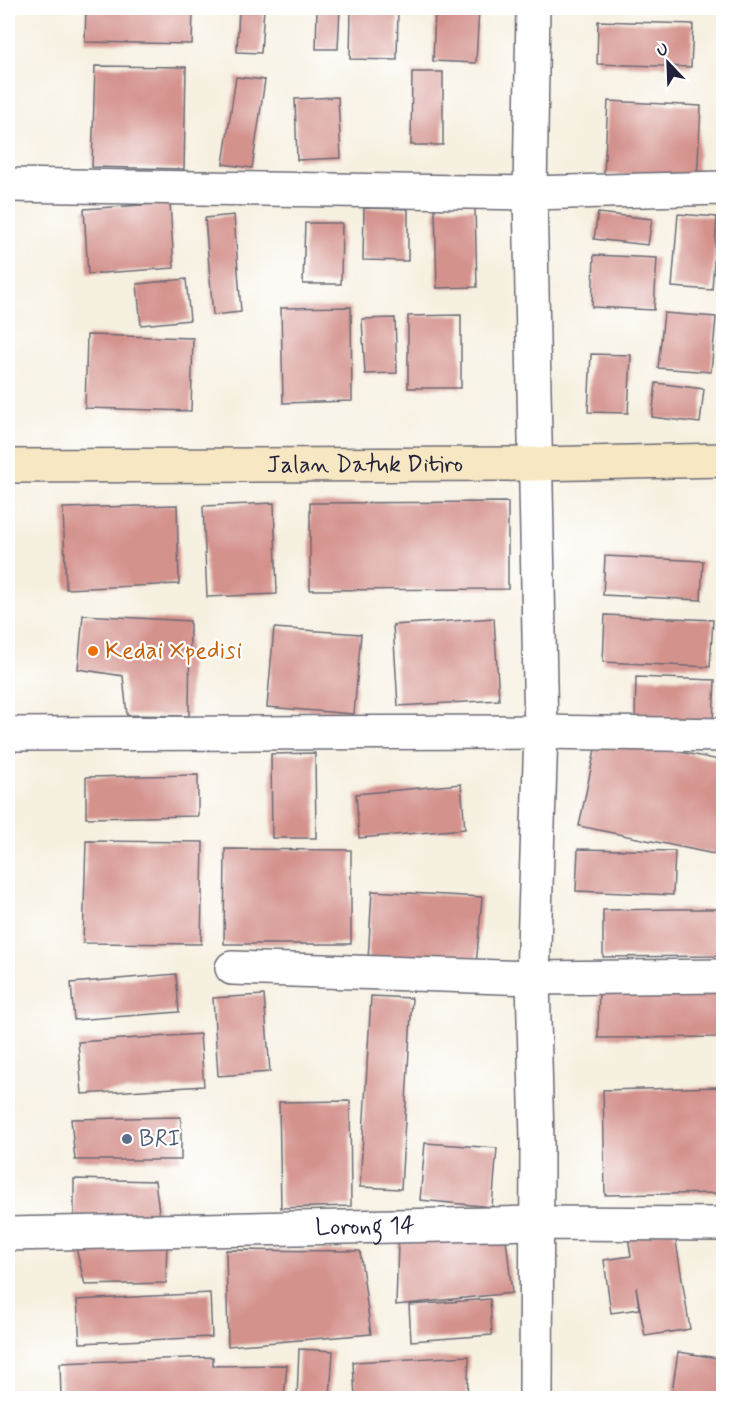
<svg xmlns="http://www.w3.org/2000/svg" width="731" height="1406" font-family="Mynerve,sans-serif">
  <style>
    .building { fill: #d4928c }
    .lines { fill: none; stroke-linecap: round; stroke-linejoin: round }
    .street-casing { stroke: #6c6a75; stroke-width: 36 }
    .secondary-casing { stroke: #6c6a75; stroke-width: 36 }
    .street { stroke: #fff; stroke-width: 33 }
    .secondary { stroke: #f7e8c3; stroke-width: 33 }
    .food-dot { fill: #e8710a; stroke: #fff; stroke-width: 2 }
    .service-dot { fill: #5c6f8a; stroke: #fff; stroke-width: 2 }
    .labels { text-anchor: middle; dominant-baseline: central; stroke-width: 4.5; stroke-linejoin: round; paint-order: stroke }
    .street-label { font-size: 24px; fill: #22223b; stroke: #fff }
    .food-label { font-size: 24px; fill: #c56008; stroke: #fff; text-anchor: start }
    .service-label { font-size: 24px; fill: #4e5e75; stroke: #fff; text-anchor: start }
  </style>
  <rect width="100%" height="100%" fill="#fff"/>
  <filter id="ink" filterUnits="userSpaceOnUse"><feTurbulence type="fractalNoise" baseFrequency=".0167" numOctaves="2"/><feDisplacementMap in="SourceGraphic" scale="12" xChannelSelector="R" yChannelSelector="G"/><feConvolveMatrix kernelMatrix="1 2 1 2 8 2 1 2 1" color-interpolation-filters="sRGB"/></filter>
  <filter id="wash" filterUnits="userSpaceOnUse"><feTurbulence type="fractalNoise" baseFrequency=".008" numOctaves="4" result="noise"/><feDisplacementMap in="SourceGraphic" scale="24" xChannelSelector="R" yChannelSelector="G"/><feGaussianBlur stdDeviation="1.35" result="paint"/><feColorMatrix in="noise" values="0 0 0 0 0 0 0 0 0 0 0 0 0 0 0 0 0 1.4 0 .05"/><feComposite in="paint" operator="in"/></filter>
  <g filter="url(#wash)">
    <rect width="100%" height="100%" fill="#f6f0e0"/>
    <g id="blocks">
      <!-- building -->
      <path class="building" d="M 86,8 L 193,8 L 192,44 L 85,42 Z
        M 239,8 L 264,8 L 261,53 L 237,52 Z
        M 317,8 L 340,8 L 338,49 L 316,49 Z
        M 351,8 L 398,8 L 397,60 L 350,59 Z
        M 435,8 L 479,8 L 476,63 L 433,61 Z
        M 598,21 L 693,24 L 691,67 L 597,64 Z
        M 95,66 L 186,67 L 184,169 L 92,167 Z
        M 412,72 L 443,72 L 443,145 L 411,145 Z
        M 236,77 L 265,80 L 252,168 L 223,164 Z
        M 338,97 L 341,158 L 297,160 L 295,99 Z
        M 608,101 L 701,106 L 697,179 L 604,174 Z
        M 170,203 L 174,268 L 88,274 L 84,209 Z
        M 364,208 L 408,209 L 408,261 L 363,260 Z
        M 435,208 L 475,208 L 477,287 L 437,288 Z
        M 598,213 L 652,219 L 648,245 L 594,239 Z
        M 678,214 L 717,217 L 712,290 L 672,287 Z
        M 234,215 L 241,312 L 213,315 L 205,218 Z
        M 305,223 L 342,223 L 341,284 L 303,284 Z
        M 594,255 L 657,258 L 654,310 L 592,307 Z
        M 186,279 L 190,320 L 141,325 L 137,284 Z
        M 351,307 L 352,401 L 283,403 L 281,308 Z
        M 664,313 L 716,317 L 711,372 L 658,368 Z
        M 461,315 L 461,388 L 408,388 L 408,316 Z
        M 395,318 L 397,373 L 365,374 L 362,319 Z
        M 87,335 L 193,338 L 191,411 L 85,408 Z
        M 591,354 L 631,355 L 628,413 L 588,412 Z
        M 656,383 L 704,389 L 700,423 L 652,417 Z
        M 508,502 L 508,589 L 310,590 L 310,503 Z
        M 274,503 L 277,594 L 207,597 L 203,506 Z
        M 177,505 L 179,584 L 66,589 L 63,508 Z
        M 605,556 L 703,561 L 701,600 L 603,595 Z
        M 83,615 L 190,621 L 189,716 L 127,715 L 123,676 L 78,669 Z
        M 605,615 L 713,620 L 710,667 L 603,662 Z
        M 494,618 L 499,700 L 398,706 L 393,625 Z
        M 274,628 L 361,634 L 354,714 L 267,707 Z
        M 636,677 L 715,680 L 713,723 L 635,719 Z
        M 598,735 L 724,761 L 724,856 L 579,826 Z
        M 315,753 L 316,838 L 272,838 L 271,754 Z
        M 198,775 L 198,816 L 86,818 L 86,777 Z
        M 461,784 L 465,829 L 359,838 L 356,794 Z
        M 86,841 L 203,842 L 201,944 L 83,943 Z
        M 225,849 L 351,850 L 351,944 L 224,944 Z
        M 578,849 L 675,851 L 673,895 L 576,891 Z
        M 372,891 L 482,897 L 476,966 L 368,960 Z
        M 676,909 L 724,909 L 724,956 L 603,957 L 603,910 Z
        M 176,974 L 179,1012 L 74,1020 L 71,983 Z
        M 724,981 L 724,1037 L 598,1038 L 599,982 Z
        M 264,995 L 270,1072 L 218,1076 L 213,998 Z
        M 371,996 L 412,998 L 401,1189 L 360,1187 Z
        M 200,1034 L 204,1086 L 82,1094 L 78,1042 Z
        M 723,1087 L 724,1193 L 605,1195 L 603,1090 Z
        M 350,1101 L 351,1206 L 281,1208 L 279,1102 Z
        M 181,1117 L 181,1160 L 75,1160 L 71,1119 Z
        M 425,1143 L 497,1148 L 492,1207 L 420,1200 Z
        M 74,1179 L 155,1181 L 160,1219 L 74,1224 Z
        M 674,1229 L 690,1329 L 645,1336 L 636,1287 L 639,1309 L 611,1313 L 604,1260 L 631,1256 L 628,1237 Z
        M 167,1235 L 166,1283 L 85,1285 L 76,1248 Z
        M 506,1238 L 512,1293 L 396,1305 L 398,1243 Z
        M 226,1250 L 360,1251 L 371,1334 L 228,1346 Z
        M 210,1293 L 212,1337 L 80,1343 L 77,1300 Z
        M 490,1299 L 492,1335 L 411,1341 L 409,1305 Z
        M 299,1349 L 333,1351 L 330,1398 L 297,1398 Z
        M 678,1352 L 724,1359 L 721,1398 L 671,1398 Z
        M 469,1356 L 467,1398 L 355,1398 L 353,1362 Z
        M 213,1357 L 213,1366 L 287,1365 L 284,1398 L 61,1398 L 60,1363 Z"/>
    </g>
  </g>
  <g filter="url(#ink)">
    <use href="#blocks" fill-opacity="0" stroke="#6c6a75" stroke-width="1.5"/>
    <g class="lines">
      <!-- street casing -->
      <g class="street-casing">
        <g id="street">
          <path d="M 533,8 L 530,193 L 541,732 L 533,978 L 537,1141 L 536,1398"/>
          <path d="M 8,185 L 530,193 L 724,188"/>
          <path d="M 8,734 L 541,732 L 724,735"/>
          <path d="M 232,968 L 533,978 L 724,976"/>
          <path id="s1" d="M 8,1234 L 536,1223 L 724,1224"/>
        </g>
      </g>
      <!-- secondary casing -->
      <g class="secondary-casing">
        <g id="secondary">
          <path id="s2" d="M 8,466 L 535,464 L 724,460"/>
        </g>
      </g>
      <!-- street -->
      <use href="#street" class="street"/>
      <!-- secondary -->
      <use href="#secondary" class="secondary"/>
    </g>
  </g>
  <!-- markers -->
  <circle class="food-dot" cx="93" cy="651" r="6"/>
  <circle class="service-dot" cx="127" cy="1139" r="6"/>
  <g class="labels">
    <!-- street labels -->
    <g class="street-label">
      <text stroke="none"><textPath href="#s2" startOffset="357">Jalan Datuk Ditiro</textPath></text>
      <text stroke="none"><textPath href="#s1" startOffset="357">Lorong 14</textPath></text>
    </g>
    <!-- food labels -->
    <g class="food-label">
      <text x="105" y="651">Kedai Xpedisi</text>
    </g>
    <!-- service labels -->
    <g class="service-label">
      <text x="139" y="1139">BRI</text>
    </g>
  </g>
  <!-- margin -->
  <rect width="731" height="1406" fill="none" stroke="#fff" stroke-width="30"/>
  <!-- north arrow -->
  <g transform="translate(668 63) rotate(337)" stroke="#ffffff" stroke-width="4.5" paint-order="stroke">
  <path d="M0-4.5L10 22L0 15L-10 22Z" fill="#22223b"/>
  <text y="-9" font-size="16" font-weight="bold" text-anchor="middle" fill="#22223b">U</text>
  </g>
</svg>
